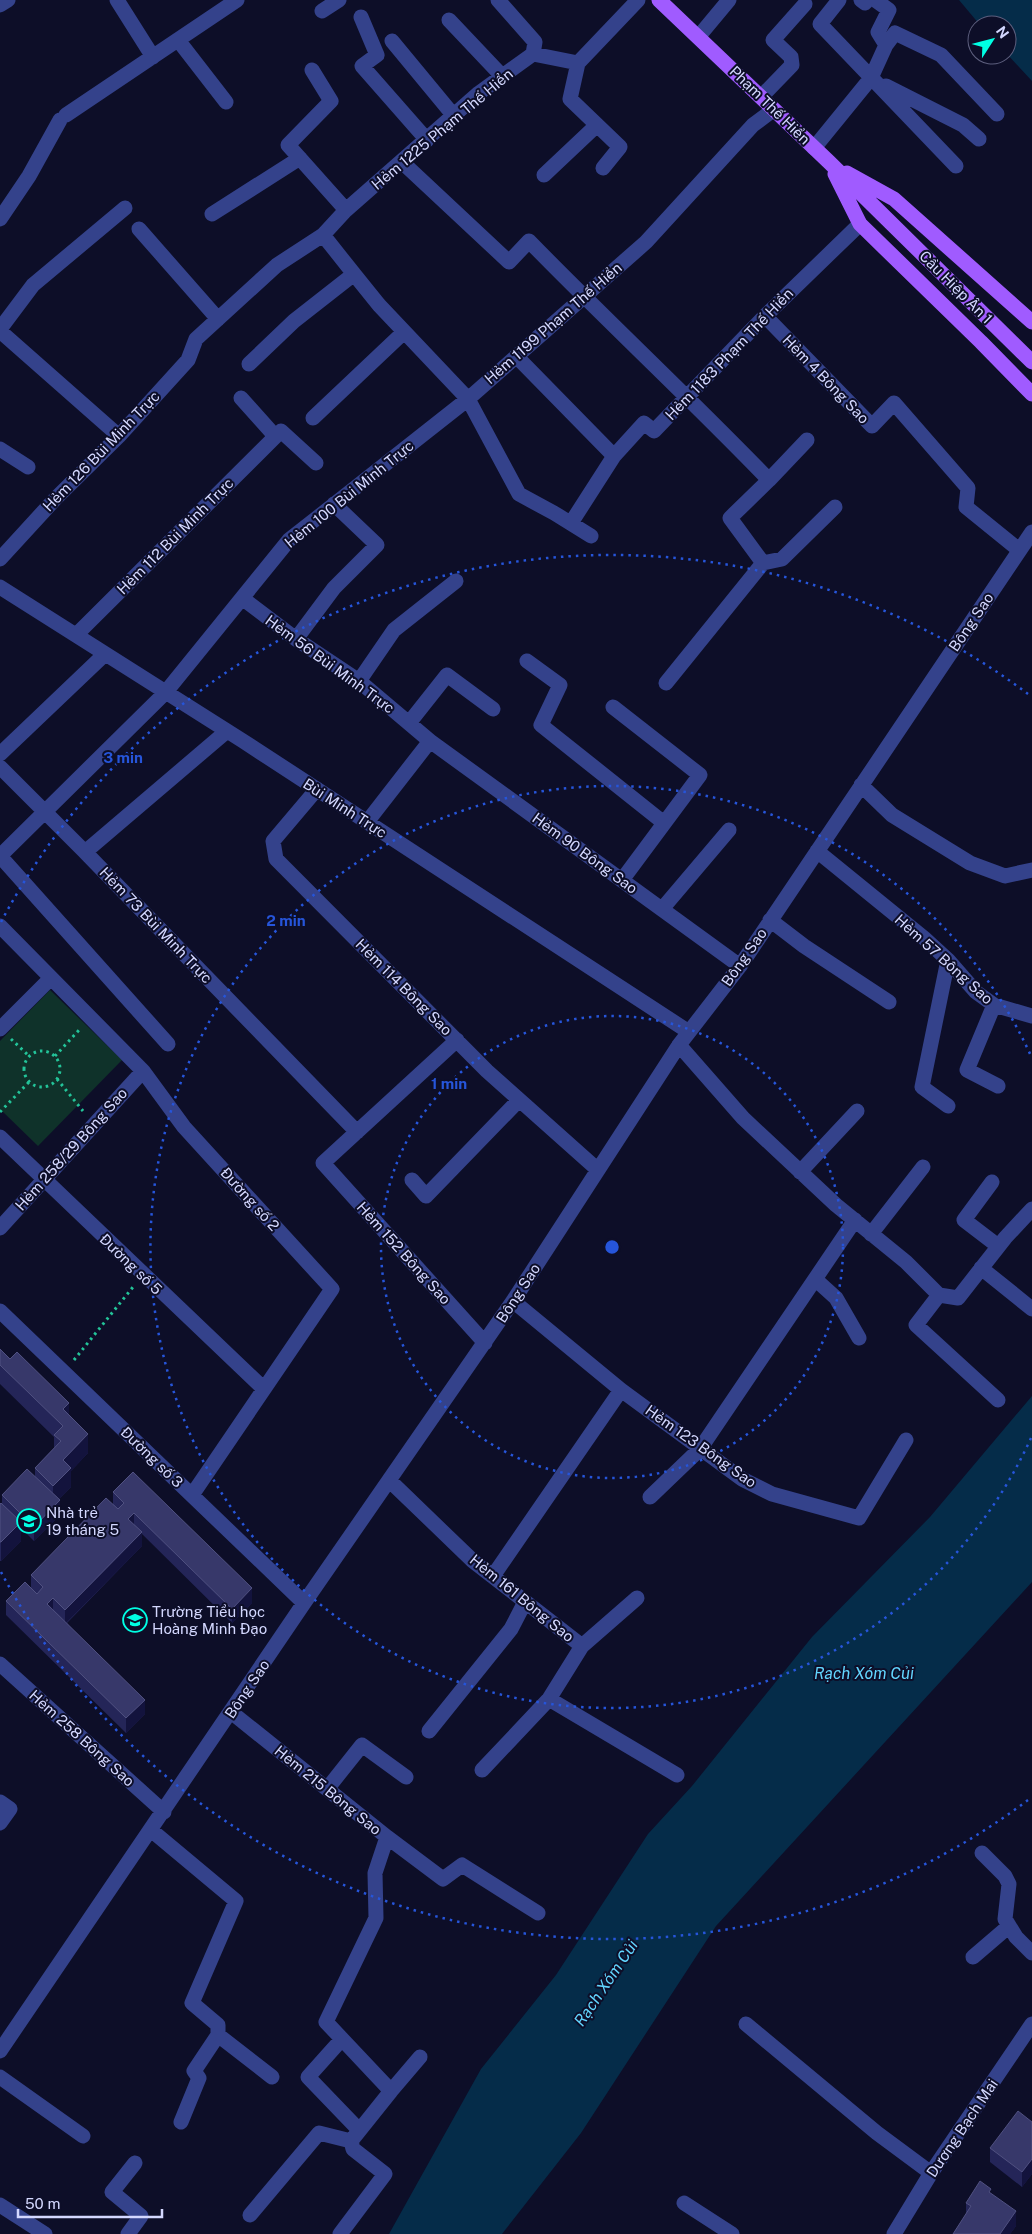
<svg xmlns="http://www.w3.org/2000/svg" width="1032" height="2234" font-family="'Public Sans',sans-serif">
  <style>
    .green { fill: #0f322a }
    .water { fill: #052c49 }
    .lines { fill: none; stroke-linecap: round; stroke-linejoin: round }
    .path { stroke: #23c499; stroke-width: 3; stroke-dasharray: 2.5 4; stroke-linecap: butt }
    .minor { stroke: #34428b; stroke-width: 15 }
    .major { stroke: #a05bff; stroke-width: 15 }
    .wall { fill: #242558 }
    .shaded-wall { fill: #13133d }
    .building { fill: #37386a; stroke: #505181 }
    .ring { fill: none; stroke: #2655da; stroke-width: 2.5; stroke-dasharray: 2.5 5 }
    .labels { text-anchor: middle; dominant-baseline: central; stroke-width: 4; stroke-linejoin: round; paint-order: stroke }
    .street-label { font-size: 15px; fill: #d4d8ff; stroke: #0d0e28 }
    .poi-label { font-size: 15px; fill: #d4d8ff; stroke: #0d0e28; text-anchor: start }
    .water-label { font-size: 16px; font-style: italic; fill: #62d6ff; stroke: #0d0e28 }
    .centre { fill: #2655da; stroke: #0d0e28; stroke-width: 2.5 }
    .ring-label { font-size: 15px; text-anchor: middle; font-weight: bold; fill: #2655da; stroke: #0d0e28; stroke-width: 4; stroke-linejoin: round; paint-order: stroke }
  </style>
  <rect width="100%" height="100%" fill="#0d0e28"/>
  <!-- green -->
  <path class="green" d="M 50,990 L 122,1060 L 38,1146 L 0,1109 L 0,1041 Z"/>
  <!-- water -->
  <path class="water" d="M 959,0 L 1032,0 L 1032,81 L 1007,54 L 1007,25 L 980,25 Z
    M 1032,1396 L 1032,1582 L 716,1926 L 581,2133 L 502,2234 L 389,2234 L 481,2069 L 556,1975 L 648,1834 L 692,1786 L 812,1637 L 930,1517 Z"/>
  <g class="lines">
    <!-- path -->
    <path class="path" d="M 11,1039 L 29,1056
      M24 1069a18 18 0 1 1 36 0a18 18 0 1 1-36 0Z
      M 55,1056 L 80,1029
      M 57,1079 L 83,1111
      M 0,1112 L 29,1082
      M 74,1360 L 133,1287"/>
    <!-- minor -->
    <path class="minor" d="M 117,0 L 153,57
      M 498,0 L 535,42 L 533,54
      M 839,0 L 820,24 L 956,166
      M 861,0 L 865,3 L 867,0
      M 875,0 L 889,10 L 878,32 L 886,45 L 895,33 L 941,55 L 997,114
      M 0,5 L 8,0
      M 322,11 L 339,0
      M 361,17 L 377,55 L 362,66 L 427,140
      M 449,20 L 502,76
      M 699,36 L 729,0
      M 178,40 L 226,102
      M 392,41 L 454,116
      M 578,63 L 570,99 L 620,147 L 603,168
      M 312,70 L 331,101 L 288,145 L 346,210
      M 886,86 L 963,125 L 979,139
      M 761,97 L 792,65 L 791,57 L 773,40 L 805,4
      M 66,115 L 237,0
      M 814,148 L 871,78 L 886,45
      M 402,162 L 509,262 L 529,241 C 608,322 691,399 769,480 L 730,518 L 763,563 L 666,683
      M 544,175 L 597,125
      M 212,214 L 300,158
      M 0,219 L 29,176 L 60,120
      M 139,229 L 218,319
      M 354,274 L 379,305 L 468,399 L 519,494 L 554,513 L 591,536
      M 765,316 L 872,426 L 894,403 L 968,488 L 966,507 L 1019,550
      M 0,329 L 33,285 L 125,208
      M 0,331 L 119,436
      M 516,356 L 614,456
      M 249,364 L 294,321 L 354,274 L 323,235
      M 241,398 L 275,436
      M 313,418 L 404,332
      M 0,449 L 28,467
      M 769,480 L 807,440
      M 571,523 L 614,456 L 644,423 L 654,431 L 765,316 L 860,224
      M 0,559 L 55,499 L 119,436 L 188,360 L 196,339 L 277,265 L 323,235 L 346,210 L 479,93 L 533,54 L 578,63 L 638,0
      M 763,563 L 782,559 L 835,507
      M 0,587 L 243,741 L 689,1032
      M 242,598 L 296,639 L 359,681 L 430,741 L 367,822
      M 76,635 L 281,431 L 316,463
      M 296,639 L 334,588 L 377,545 L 334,504
      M 527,661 L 560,685 L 541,725 L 664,823
      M 359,681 L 394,630 L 456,581
      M 613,707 L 700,775 L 622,880
      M 409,723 L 447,675 L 493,709
      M 227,731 L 85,852 L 357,1132
      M 430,741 L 740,966
      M 0,754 L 105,654
      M 0,767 L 85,852
      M 861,785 L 892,815 L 970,863 L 1005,876 L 1032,870
      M 317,789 L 273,841 L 276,859 L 487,1071 L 598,1170
      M 817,851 L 924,938 L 948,960 L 976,992 L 994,1005 L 1032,1016
      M 0,856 L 165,693 L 289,540 L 468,399 L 646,242 L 753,125 L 773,110
      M 0,856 L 168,1044
      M 662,909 L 729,830
      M 770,920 L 804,946 L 889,1002
      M 0,926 L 143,1071 L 184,1127 L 332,1289 L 192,1495
      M 948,960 L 922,1087 L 948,1106
      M 994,1005 L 967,1070 L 998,1086
      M 0,1029 L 51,978
      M 457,1040 L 323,1163 L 485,1343
      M 679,1045 L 743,1118 L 836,1205 L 906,1262 L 939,1295 L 916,1325 L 998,1400
      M 0,1137 L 264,1389
      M 800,1172 L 857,1111
      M 412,1180 L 426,1196 L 519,1100
      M 992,1182 L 964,1220 L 998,1246
      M 0,1228 L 143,1071
      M 871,1234 L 923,1167
      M 981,1268 L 1032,1309
      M 815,1279 L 836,1298 L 859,1338
      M 939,1295 L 958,1298 L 1005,1238 L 1032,1209
      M 513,1301 L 621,1390 L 742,1479 L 772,1494 L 859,1518 L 906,1440
      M 0,1311 L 304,1603
      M 389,1480 L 473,1561 L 582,1646 L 549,1699 L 482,1770
      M 650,1497 L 700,1449 L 855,1220
      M 493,1576 L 621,1390
      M 582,1646 L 637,1598
      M 0,1664 L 164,1812
      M 549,1699 L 677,1775
      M 231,1712 L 387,1837 L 375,1873 L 376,1918 L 326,2022 L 391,2091 L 351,2141 L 319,2133 L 250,2215
      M 429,1731 L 511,1629 L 525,1602
      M 327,1789 L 362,1745 L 406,1777
      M 0,1802 L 10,1809 L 0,1823
      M 151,1830 L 236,1901 L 192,2003 L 218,2025 L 218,2035 L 272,2077
      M 387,1837 L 443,1879 L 462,1865 L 538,1913
      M 982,1853 L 1005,1876 L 1009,1884 L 1005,1919 L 1016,1937 L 1032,1953
      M 973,1957 L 1008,1927
      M 746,2024 L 877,2133 L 931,2173
      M 342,2039 L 308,2077 L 359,2130
      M 0,2051 L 304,1603 L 513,1301 L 679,1045 L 740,966 L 1032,532
      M 0,2077 L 83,2136
      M 391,2091 L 420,2057
      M 181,2122 L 199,2078 L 194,2071 L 218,2035
      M 684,2203 L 732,2234
      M 0,2205 L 45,2234
      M 128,2234 L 141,2216 L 112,2192 L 135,2163
      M 340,2234 L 385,2174 L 353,2149 L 351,2141
      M 894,2234 L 931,2173 L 1032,2024"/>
    <!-- major -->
    <path class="major" d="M 659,0 L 829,162 L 1032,362
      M 847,173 L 894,199 L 1032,322
      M 835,174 L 860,224 L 981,342 L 1032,394"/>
  </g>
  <!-- wall -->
  <path class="wall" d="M 0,1349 L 69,1415 L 88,1453 L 71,1471 L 71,1487 L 59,1499 L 60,1515 L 34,1541 L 21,1528 L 21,1541 L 1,1561 L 0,1561 L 0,1504 L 2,1504 L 2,1495 L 35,1476 L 35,1468 L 54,1448 L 54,1437 L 0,1384 Z
    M 113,1492 L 252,1603 L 232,1623 L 142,1534 L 142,1546 L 67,1623 L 145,1714 L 126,1733 L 6,1615 L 6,1601 L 31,1588 L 31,1575 L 113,1505 Z
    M 1032,2122 L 1032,2174 L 1022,2187 L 990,2162 L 990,2148 Z
    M 991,2194 L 1016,2226 L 1010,2234 L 953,2234 L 966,2214 L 966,2203 Z"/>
  <!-- shaded-wall -->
  <path class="shaded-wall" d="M 69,1403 L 69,1422 L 63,1409 Z
    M 88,1434 L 88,1453 L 71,1471 L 71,1487 L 53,1505 L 53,1486 L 63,1460 Z
    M 60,1500 L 60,1515 L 34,1541 L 34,1527 Z
    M 134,1513 L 134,1527 L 128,1519 Z
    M 21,1522 L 21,1541 L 1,1561 L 1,1542 Z
    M 142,1532 L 142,1546 L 65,1624 L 65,1610 Z
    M 252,1588 L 252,1603 L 232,1623 L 232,1609 Z
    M 53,1598 L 53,1612 L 47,1604 Z
    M 145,1700 L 145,1714 L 126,1733 L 126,1718 Z
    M 1032,2159 L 1032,2174 L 1022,2187 L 1022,2172 Z
    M 1016,2211 L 1016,2226 L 1010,2234 L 1000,2234 Z"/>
  <!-- building -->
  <path class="building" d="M 0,1349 L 10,1359 L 17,1352 L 69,1403 L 63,1409 L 88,1434 L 63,1460 L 71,1468 L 53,1486 L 35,1468 L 61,1441 L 54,1435 L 63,1426 L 0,1365 Z
    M 27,1469 L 60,1500 L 34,1527 L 2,1495 Z
    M 133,1472 L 252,1588 L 232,1609 L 134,1513 L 128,1519 L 142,1532 L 65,1610 L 53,1598 L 47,1604 L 145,1700 L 126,1718 L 6,1601 L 25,1582 L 37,1594 L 43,1587 L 31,1575 L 106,1498 L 118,1509 L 124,1503 L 113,1492 Z
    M 1,1503 L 21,1522 L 1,1542 L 0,1542 L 0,1504 Z
    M 1018,2111 L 1032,2122 L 1032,2159 L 1022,2172 L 990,2148 Z
    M 980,2181 L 991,2189 L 989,2192 L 1016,2211 L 1000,2234 L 953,2234 L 971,2206 L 966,2203 Z"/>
  <!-- distance rings -->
  <g class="ring">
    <circle cx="612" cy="1247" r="231"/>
    <path d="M1031 1438A461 461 0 1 1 1031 1056"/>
    <path d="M1028 1800A692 692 0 0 1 1 1572M1 922A692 692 0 0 1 1028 694"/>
  </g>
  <!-- icons -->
  <defs>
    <g id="school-ring" transform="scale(1.25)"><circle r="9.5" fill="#0d0e28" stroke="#00ffe4" stroke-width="1.5"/><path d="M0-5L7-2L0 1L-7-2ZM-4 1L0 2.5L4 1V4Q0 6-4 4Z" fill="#00ffe4"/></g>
  </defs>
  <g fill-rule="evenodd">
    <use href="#school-ring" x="29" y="1521"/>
    <use href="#school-ring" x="135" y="1620"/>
  </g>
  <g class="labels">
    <!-- street labels -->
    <g class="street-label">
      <text transform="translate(770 105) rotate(44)">Phạm Thế Hiển</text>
      <text transform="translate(442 129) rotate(-40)">Hẻm 1225 Phạm Thế Hiển</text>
      <text transform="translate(956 287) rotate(45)">Cầu Hiệp Ân 1</text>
      <text transform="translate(553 323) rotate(-41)">Hẻm 1199 Phạm Thế Hiển</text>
      <text transform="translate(729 354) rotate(-46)">Hẻm 1183 Phạm Thế Hiển</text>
      <text transform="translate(826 379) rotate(46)">Hẻm 4 Bông Sao</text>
      <text transform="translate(101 451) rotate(-46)">Hẻm 126 Bùi Minh Trực</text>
      <text transform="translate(349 494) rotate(-39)">Hẻm 100 Bùi Minh Trực</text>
      <text transform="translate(175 536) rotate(-45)">Hẻm 112 Bùi Minh Trực</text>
      <text transform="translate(971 622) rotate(-56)">Bông Sao</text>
      <text transform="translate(330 664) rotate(36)">Hẻm 56 Bùi Minh Trực</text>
      <text transform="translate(345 808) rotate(33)">Bùi Minh Trực</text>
      <text transform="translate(585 853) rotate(36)">Hẻm 90 Bông Sao</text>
      <text transform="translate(156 925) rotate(46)">Hẻm 73 Bùi Minh Trực</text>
      <text transform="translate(744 957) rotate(-55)">Bông Sao</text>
      <text transform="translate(944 959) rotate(42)">Hẻm 57 Bông Sao</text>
      <text transform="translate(404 987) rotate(45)">Hẻm 114 Bông Sao</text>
      <text transform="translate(71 1149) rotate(-48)">Hẻm 258/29 Bông Sao</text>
      <text transform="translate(250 1199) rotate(48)">Đường số 2</text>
      <text transform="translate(404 1253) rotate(48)">Hẻm 152 Bông Sao</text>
      <text transform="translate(131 1264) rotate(44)">Đường số 5</text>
      <text transform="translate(518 1293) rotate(-57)">Bông Sao</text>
      <text transform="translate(701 1446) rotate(35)">Hẻm 123 Bông Sao</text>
      <text transform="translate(152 1457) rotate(44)">Đường số 3</text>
      <text transform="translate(522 1598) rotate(39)">Hẻm 161 Bông Sao</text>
      <text transform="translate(247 1689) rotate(-56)">Bông Sao</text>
      <text transform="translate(82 1738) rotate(42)">Hẻm 258 Bông Sao</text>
      <text transform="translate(328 1790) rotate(39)">Hẻm 215 Bông Sao</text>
      <text transform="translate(962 2128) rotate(-56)">Dương Bạch Mai</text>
    </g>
    <!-- poi labels -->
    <g class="poi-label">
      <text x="46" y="1512">Nhà trẻ<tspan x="46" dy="17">19 tháng 5</tspan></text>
      <text x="152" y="1611">Trường Tiểu học<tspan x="152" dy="17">Hoàng Minh Đạo</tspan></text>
    </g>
    <!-- water labels -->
    <g class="water-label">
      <text x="864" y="1673">Rạch Xóm Củi</text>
      <text transform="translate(606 1983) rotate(-56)">Rạch Xóm Củi</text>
    </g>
  </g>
  <circle cx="612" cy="1247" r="8" class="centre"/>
  <g class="ring-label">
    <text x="123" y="763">3 min</text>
    <text x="286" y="926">2 min</text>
    <text x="449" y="1089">1 min</text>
  </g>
  <!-- north arrow -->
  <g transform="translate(992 40) rotate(54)"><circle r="24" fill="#0d0e28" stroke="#5d5f7e"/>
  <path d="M0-4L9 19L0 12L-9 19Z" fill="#00ffe4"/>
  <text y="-8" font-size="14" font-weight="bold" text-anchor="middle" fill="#d4d8ff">N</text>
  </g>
  <!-- scale -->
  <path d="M18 2209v8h144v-8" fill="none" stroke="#d4d8ff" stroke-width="2.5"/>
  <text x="25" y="2209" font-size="15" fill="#d4d8ff" stroke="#0d0e28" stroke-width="4" paint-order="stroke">50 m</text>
</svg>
